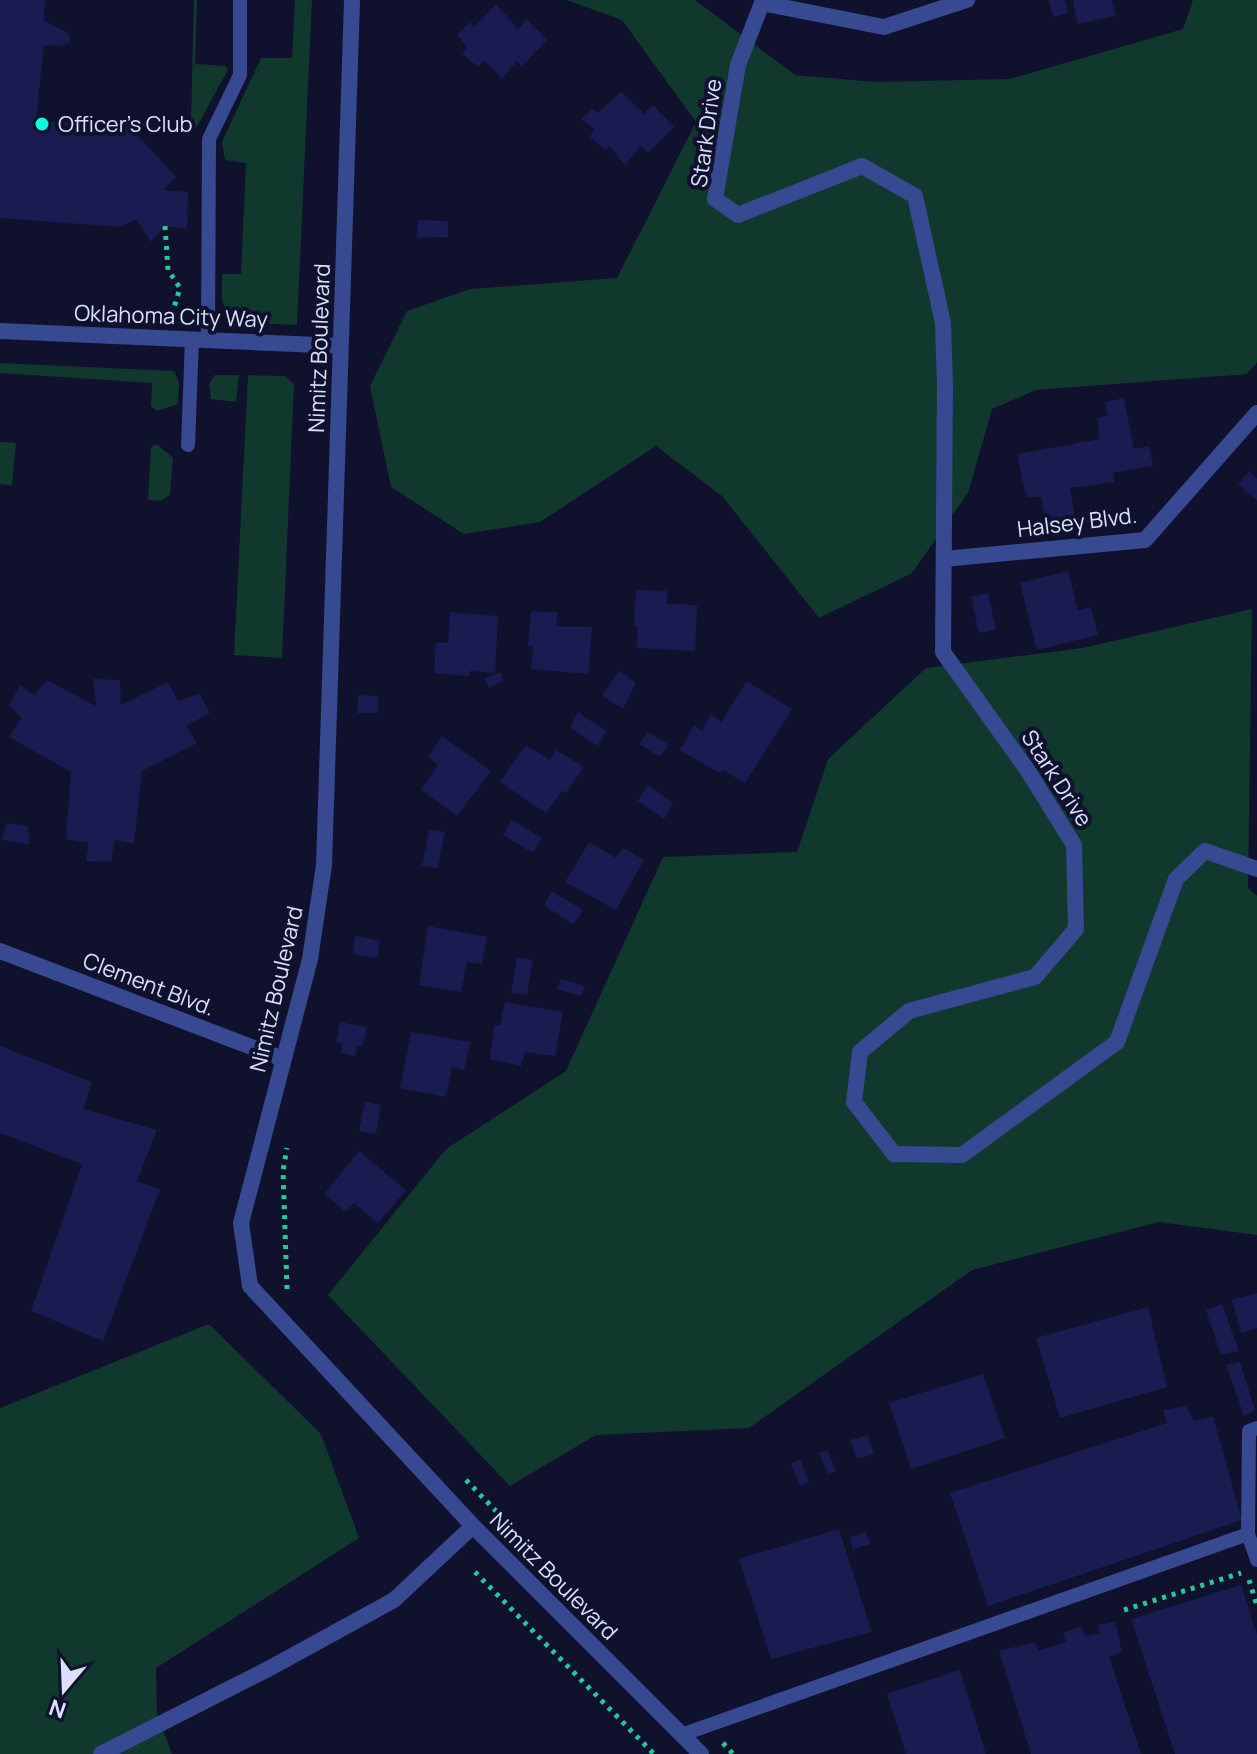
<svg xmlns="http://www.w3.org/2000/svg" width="1257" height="1754" font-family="Manrope,sans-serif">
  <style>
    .green { fill: #11382d }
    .building { fill: #191c50 }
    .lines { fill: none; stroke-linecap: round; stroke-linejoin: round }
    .path { stroke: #24ca96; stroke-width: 5; stroke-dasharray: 4 6; stroke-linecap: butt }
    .lane { stroke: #364991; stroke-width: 14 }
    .street { stroke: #364991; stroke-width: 16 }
    .poi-dot { fill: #07ffda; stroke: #0f112d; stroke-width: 3 }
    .labels { text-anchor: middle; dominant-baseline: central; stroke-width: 8; stroke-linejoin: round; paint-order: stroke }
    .poi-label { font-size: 22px; fill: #dbe0ff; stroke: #0f112d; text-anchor: start }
    .street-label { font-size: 22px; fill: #dbe0ff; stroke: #0f112d }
  </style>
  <rect width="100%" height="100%" fill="#0f112d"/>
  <!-- green -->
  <path class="green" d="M 194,0 L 197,0 L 195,64 L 225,66 L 228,70 L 196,128 L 191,121 Z
    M 295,0 L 312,0 L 297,325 L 230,322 L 222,301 L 222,274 L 241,274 L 246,163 L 225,160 L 222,142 L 261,58 L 292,58 Z
    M 567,0 L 695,0 L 795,75 L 875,82 L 1010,79 L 1183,29 L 1193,0 L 1257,0 L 1257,362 L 1247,374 L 1036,390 L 992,409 L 968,493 L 912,573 L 819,618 L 722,496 L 656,446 L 540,522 L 464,534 L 391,487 L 370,386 L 407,311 L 470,289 L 617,278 L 696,122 L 622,20 Z
    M 0,363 L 174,371 L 179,382 L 178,404 L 157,411 L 151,406 L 152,383 L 0,373 Z
    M 215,375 L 239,375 L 236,402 L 211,399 L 209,384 Z
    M 248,375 L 285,376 L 294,384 L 282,658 L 234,655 Z
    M 0,442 L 16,443 L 12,485 L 0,484 Z
    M 157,444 L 173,458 L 170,495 L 160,501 L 148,500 L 151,447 Z
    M 1252,609 L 1248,888 L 1257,896 L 1257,1235 L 1159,1222 L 972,1270 L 749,1428 L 596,1435 L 510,1486 L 328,1295 L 446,1149 L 566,1071 L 663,857 L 797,852 L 828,759 L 926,668 L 1083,648 Z
    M 209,1324 L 321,1434 L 359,1538 L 156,1668 L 157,1715 L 172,1754 L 0,1754 L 0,1408 Z"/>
  <!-- building -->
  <path class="building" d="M 0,0 L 45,0 L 44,21 L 67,32 L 71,42 L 62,46 L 44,45 L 36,120 L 130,127 L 176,177 L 163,190 L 188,192 L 187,229 L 165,226 L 151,242 L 136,219 L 120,227 L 0,218 Z
    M 1049,0 L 1065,0 L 1068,13 L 1053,17 Z
    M 1073,0 L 1112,0 L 1116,16 L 1077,24 Z
    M 496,4 L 518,29 L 527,19 L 547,40 L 522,66 L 517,61 L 502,79 L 484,60 L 478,67 L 462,54 L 467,47 L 457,35 L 470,22 L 474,27 Z
    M 621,91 L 644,114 L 653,105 L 674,127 L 648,153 L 641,146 L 625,165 L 609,146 L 605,150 L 590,137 L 594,129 L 581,119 L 592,109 L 598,113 Z
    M 418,220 L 448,221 L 448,237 L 417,238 Z
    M 1124,398 L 1134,449 L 1149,446 L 1153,466 L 1113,473 L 1114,482 L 1070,488 L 1075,518 L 1046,523 L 1041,497 L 1026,497 L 1017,454 L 1100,439 L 1097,418 L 1108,416 L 1105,402 Z
    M 1249,471 L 1257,479 L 1257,501 L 1238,484 Z
    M 1068,571 L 1078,610 L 1091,607 L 1098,635 L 1037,650 L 1020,583 Z
    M 636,590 L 668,591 L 666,604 L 697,605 L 695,651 L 636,648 L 638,627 L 634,626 Z
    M 988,593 L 996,630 L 979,633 L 971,597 Z
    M 531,611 L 558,612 L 556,627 L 592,627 L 588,674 L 531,669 L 533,646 L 528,646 Z
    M 450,612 L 498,616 L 495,673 L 470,671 L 469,676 L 434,673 L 436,643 L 448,643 Z
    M 619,671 L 636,682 L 623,709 L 602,696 Z
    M 501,672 L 503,681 L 489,688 L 485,678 Z
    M 93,679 L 120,680 L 121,705 L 168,682 L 178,701 L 200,694 L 210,713 L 186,726 L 197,743 L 142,771 L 134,844 L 115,840 L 111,862 L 86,861 L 89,843 L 66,839 L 71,772 L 9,737 L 22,718 L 9,706 L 20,685 L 34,695 L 47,680 L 96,706 Z
    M 747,681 L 792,709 L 745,783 L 723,770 L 720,773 L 680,750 L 694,725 L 702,731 L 711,714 L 721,722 Z
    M 358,695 L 378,696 L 378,713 L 357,713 Z
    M 578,712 L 606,731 L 598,746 L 570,728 Z
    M 648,732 L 669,745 L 660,757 L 639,744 Z
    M 442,736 L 491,771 L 457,816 L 421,790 L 438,765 L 428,757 Z
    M 526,745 L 550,760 L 556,750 L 584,767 L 566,793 L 562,791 L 546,813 L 500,782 Z
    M 647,785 L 673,802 L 664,819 L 638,801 Z
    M 512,820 L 542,838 L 533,853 L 503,835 Z
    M 6,823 L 28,826 L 29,844 L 2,840 Z
    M 429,829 L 445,832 L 438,868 L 422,866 Z
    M 589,842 L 616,858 L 623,848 L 644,860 L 616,910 L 565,882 Z
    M 552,891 L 583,910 L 573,925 L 544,905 Z
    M 428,926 L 487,937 L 482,964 L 467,962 L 461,992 L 419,985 Z
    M 355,936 L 380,941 L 377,958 L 353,954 Z
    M 517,957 L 533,960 L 527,995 L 511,993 Z
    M 561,979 L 585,986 L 581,996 L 557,989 Z
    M 505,1002 L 563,1012 L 555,1056 L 525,1052 L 521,1066 L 490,1059 L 494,1025 L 500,1025 Z
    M 340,1022 L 367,1027 L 363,1046 L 357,1045 L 355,1056 L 341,1053 L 343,1043 L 336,1042 Z
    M 411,1032 L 470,1042 L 464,1070 L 452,1067 L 446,1097 L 400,1088 Z
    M 0,1046 L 92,1082 L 83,1109 L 157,1130 L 137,1181 L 160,1189 L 103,1341 L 31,1311 L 82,1164 L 0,1133 Z
    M 365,1101 L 381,1105 L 376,1134 L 359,1131 Z
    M 359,1151 L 406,1190 L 378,1223 L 354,1203 L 346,1212 L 324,1194 Z
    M 1257,1293 L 1257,1328 L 1241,1333 L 1232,1300 Z
    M 1222,1304 L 1239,1351 L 1221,1355 L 1206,1310 Z
    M 1148,1307 L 1167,1387 L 1060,1418 L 1036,1338 Z
    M 1240,1362 L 1255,1410 L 1244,1416 L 1226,1365 Z
    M 983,1374 L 1005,1438 L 911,1469 L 889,1403 Z
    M 1186,1406 L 1194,1421 L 1213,1416 L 1242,1520 L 988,1606 L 950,1493 L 1167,1423 L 1163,1410 Z
    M 868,1435 L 874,1454 L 857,1459 L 850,1440 Z
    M 827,1450 L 836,1471 L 828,1474 L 819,1453 Z
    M 800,1459 L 809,1482 L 800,1486 L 791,1464 Z
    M 839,1529 L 872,1632 L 771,1659 L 739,1559 Z
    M 866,1532 L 870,1544 L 853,1549 L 850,1537 Z
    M 1241,1585 L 1257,1634 L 1257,1754 L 1175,1754 L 1131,1619 Z
    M 1115,1622 L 1122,1652 L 1109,1657 L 1141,1754 L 1031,1754 L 999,1651 L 1035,1642 L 1038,1651 L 1066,1642 L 1063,1633 L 1081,1626 L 1085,1636 L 1100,1633 L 1098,1625 Z
    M 960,1670 L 986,1754 L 906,1754 L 887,1694 Z"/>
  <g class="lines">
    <!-- path -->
    <path class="path" d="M 165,226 L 168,270 L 180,288 L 171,317
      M 287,1289 L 283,1171 L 287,1148
      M 466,1480 L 545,1562
      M 475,1572 L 654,1754
      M 1249,1580 L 1257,1606
      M 1124,1610 L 1241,1573
      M 723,1743 L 733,1754"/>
    <!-- lane -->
    <path class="lane" d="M 208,340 L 209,139 L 240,75 L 240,0
      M 188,445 L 192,339
      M 1257,1428 L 1249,1431 L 1248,1534 L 1257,1560
      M 681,1735 L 1248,1534"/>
    <!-- street -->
    <path class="street" d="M 352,0 L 324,865 L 310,959 L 241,1223 L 250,1286 L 473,1526 L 701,1754
      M 771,0 L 762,3 L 738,65 L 715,199 L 738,215 L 862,166 L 915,196 L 943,323 L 945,384 L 943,652 L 1028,771 L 1074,845 L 1076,929 L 1035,977 L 909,1011 L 860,1052 L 854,1102 L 894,1154 L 962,1155 L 1117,1042 L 1176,879 L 1205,851 L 1257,869
      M 762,3 L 884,27 L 967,0
      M 0,331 L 341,346
      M 944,559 L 1145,540 L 1257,413
      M 0,951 L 283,1059
      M 101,1754 L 270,1668 L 394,1600 L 473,1526"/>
  </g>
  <!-- markers -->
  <circle class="poi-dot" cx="42" cy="124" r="8"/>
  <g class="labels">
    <!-- poi labels -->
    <g class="poi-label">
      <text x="58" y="124">Officer's Club</text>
    </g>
    <!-- street labels -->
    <g class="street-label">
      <text transform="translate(706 133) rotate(-82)">Stark Drive</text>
      <text transform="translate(171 316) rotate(2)">Oklahoma City Way</text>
      <text transform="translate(319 348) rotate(-88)">Nimitz Boulevard</text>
      <text transform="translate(1077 522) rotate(-7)">Halsey Blvd.</text>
      <text transform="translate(1057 778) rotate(57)">Stark Drive</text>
      <text transform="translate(149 984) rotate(21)">Clement Blvd.</text>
      <text transform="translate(276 989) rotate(-77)">Nimitz Boulevard</text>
      <text transform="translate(554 1576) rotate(45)">Nimitz Boulevard</text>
    </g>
  </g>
  <!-- north arrow -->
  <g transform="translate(64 1690) rotate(199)" stroke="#0f112d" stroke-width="6" paint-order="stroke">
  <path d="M0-6L14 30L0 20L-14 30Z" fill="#dbe0ff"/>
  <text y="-12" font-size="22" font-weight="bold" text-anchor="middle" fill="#dbe0ff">N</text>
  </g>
</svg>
